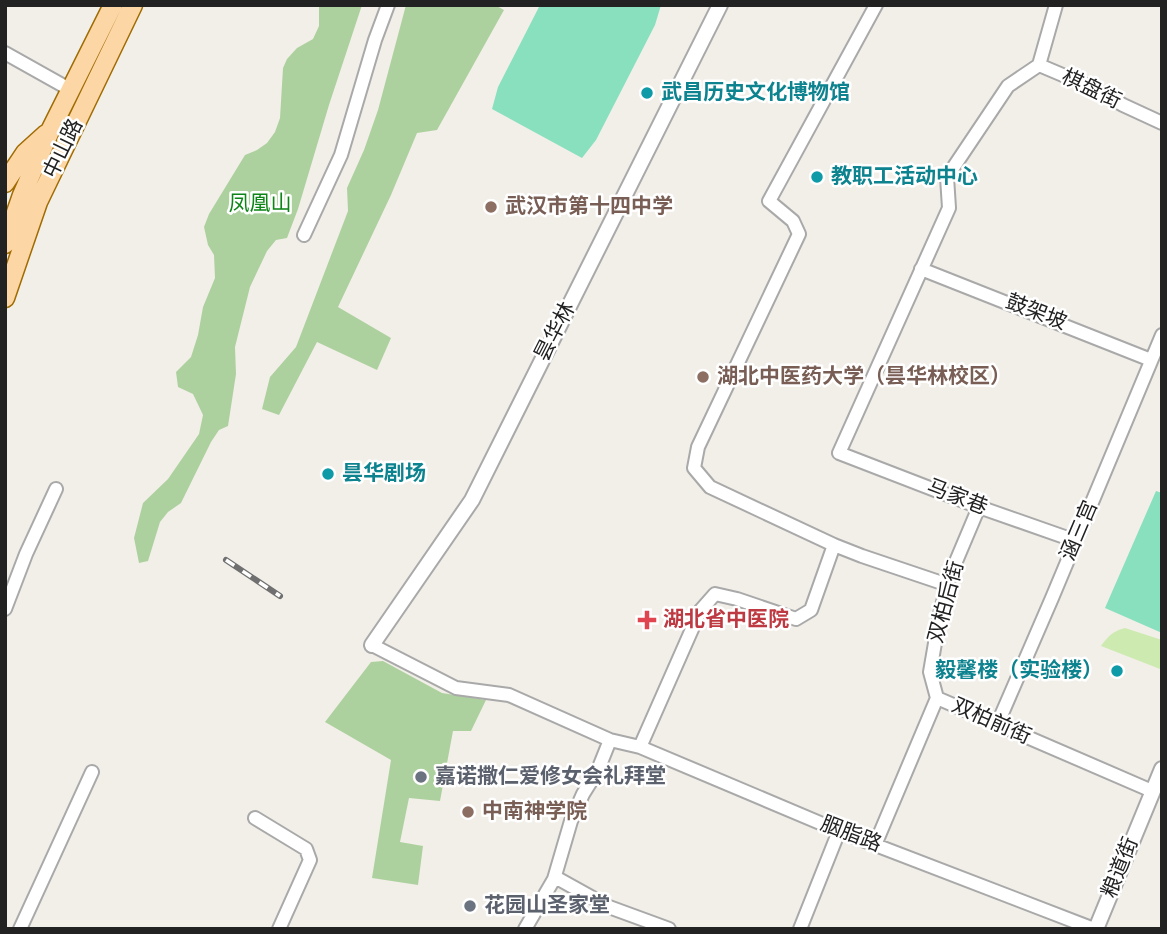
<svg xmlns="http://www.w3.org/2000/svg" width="1167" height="934" font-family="Overpass,'Noto Sans SC',sans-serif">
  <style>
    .grass { fill: #cdebb0 }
    .forest { fill: #add19e }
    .pitch { fill: #88e0be }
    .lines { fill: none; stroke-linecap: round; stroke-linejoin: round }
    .minor-casing { stroke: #a9a9a9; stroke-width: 16 }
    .tertiary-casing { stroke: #a9a9a9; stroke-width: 18 }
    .primary-casing { stroke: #a06b00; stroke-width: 21 }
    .minor { stroke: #fff; stroke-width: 12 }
    .tertiary { stroke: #fff; stroke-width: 14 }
    .primary { stroke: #fcd6a4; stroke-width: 18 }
    .rail-casing { stroke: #707070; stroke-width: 6 }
    .rail { stroke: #fff; stroke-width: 3.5; stroke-dasharray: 10; stroke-linecap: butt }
    .culture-dot { fill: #0f9aa8; stroke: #fff; stroke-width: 2.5 }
    .education-dot { fill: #8d6e63; stroke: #fff; stroke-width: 2.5 }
    .health-dot { fill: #e0444e; stroke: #fff; stroke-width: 2.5 }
    .worship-dot { fill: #6b7280; stroke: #fff; stroke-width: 2.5 }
    .labels { text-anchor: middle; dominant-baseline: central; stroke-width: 5; stroke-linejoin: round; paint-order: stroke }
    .street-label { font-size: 21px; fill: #222; stroke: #fff }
    .culture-label { font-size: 21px; font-weight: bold; fill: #0d838f; stroke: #fff; text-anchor: start }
    .park-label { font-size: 21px; fill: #0c8416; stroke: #fff }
    .education-label { font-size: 21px; font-weight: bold; fill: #785e54; stroke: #fff; text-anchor: start }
    .health-label { font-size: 21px; font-weight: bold; fill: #be3a42; stroke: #fff; text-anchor: start }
    .worship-label { font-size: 21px; font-weight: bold; fill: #5b616d; stroke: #fff; text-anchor: start }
  </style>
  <rect width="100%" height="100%" fill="#f2efe9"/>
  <!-- grass -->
  <path class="grass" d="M 1125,628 L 1162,640 L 1162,664 L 1160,669 L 1101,646 C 1108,636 1113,631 1125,628 Z"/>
  <!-- forest -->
  <path class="forest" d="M 319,5 L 362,5 L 329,105 L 298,209 L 287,238 L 276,240 L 267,251 L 250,287 L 235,347 L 236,374 L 228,426 L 219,430 L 211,442 L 181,503 L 168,512 L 160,522 L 148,561 L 139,563 L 134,538 L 143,503 L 168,479 L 199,434 L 203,415 L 193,394 L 178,387 L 176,372 L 191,357 L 198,335 L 203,307 L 215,278 L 214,255 L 208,245 L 204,227 L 209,214 L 245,155 L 257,150 L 267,143 L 275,132 L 280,118 L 283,68 L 287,59 L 297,48 L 313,39 L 319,26 Z
    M 406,5 L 495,5 L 504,10 L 437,130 L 417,133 L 391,195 L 338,307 L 391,338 L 377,370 L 317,342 L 279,415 L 262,409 L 270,377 L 296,347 L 348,211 L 347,188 L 364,150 L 378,110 Z
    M 383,661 L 442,693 L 486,700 L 471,731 L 453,731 L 440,801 L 409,798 L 400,842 L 423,846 L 418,885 L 372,878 L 391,760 L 325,722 L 371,662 Z"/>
  <!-- pitch -->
  <path class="pitch" d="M 540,5 L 661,5 L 655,25 L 596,140 L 582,158 L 492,109 L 498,87 Z
    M 1156,491 L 1162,493 L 1162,633 L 1105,608 Z"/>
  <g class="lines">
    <!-- minor casing -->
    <g class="minor-casing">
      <path id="minor" d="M 876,5 L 769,201 L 793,221 L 799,234 L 698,447 L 694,468 L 710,487 L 834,545 L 862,556 L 948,585
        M 1056,5 L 1039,65 L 1091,87 L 1123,105 L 1162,123
        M 5,53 L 71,90
        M 1039,65 L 1008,86 L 947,177 L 949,208 L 839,453 L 979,507 L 1076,541
        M 304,235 L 341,155 L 375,40 L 388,5
        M 921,269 L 1151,360
        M 5,609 L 26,554 L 56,489
        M 372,645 L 456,688 L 509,695 L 610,740 L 640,747 L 839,831 L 1094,929
        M 937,698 L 1152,791
        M 937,698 L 930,672 L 940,614 L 949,578 L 979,507
        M 997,725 L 1052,598 L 1162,335
        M 640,747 L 700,611 L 715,594 L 737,599 L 796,619 L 811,610 L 834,545
        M 255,818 L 306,849 L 310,860 L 279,929
        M 875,845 L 937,698
        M 555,877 L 609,907 L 669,929
        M 20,929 L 92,772
        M 525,929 L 554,879 L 571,821 L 583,794 L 598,770 L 610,740
        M 800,929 L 839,831"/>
    </g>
    <!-- tertiary casing -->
    <g class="tertiary-casing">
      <path id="tertiary" d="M 372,645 L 472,500 L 720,5
        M 1096,929 L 1162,769"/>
    </g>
    <!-- primary casing -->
    <g class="primary-casing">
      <path id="primary" d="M 5,183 L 25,153 L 46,134
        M 5,244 L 22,195 L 51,129 L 113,5
        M 5,298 L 38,202 L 133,5"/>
    </g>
    <!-- minor -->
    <use href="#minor" class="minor"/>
    <!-- tertiary -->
    <use href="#tertiary" class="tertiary"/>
    <!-- primary -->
    <use href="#primary" class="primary"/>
    <!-- rail casing -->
    <g class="rail-casing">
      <path id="rail" d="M 226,560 L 280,596"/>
    </g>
    <!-- rail -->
    <use href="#rail" class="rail"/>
  </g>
  <!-- markers -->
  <g class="culture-dot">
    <circle cx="647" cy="93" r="7"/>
    <circle cx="817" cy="177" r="7"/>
    <circle cx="328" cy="474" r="7"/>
    <circle cx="1117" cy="671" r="7"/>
  </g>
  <g class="education-dot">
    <circle cx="491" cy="207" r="7"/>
    <circle cx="703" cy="377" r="7"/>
    <circle cx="468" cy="812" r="7"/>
  </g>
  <path class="health-dot" d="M643.5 609.5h7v7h7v7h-7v7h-7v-7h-7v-7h7z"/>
  <g class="worship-dot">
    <circle cx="421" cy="777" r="7"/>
    <circle cx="470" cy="906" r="7"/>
  </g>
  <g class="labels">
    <!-- street labels -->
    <g class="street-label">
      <text transform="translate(1091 90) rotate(26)">棋盘街</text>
      <text transform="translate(64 149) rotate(-64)">中山路</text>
      <text transform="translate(1036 313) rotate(21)">鼓架坡</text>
      <text transform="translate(556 332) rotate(-63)">昙华林</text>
      <text transform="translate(957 498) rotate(21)">马家巷</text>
      <text transform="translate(1080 531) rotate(-67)">涵三宫</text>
      <text transform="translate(947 602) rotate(-75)">双柏后街</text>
      <text transform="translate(991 722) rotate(24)">双柏前街</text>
      <text transform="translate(851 835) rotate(21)">胭脂路</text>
      <text transform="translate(1121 868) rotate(-68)">粮道街</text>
    </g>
    <!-- culture labels -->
    <g class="culture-label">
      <text x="661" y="93">武昌历史文化博物馆</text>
      <text x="831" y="177">教职工活动中心</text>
      <text x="342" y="474">昙华剧场</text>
      <text x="1103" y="671" text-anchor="end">毅馨楼（实验楼）</text>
    </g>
    <!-- park labels -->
    <g class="park-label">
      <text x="260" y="204">凤凰山</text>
    </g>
    <!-- education labels -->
    <g class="education-label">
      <text x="505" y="207">武汉市第十四中学</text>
      <text x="717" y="377">湖北中医药大学（昙华林校区）</text>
      <text x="482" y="812">中南神学院</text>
    </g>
    <!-- health labels -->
    <g class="health-label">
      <text x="663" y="620">湖北省中医院</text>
    </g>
    <!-- worship labels -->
    <g class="worship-label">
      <text x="435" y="777">嘉诺撒仁爱修女会礼拜堂</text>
      <text x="484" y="906">花园山圣家堂</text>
    </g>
  </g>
  <!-- border -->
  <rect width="1167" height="934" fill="none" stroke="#222222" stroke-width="14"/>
</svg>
